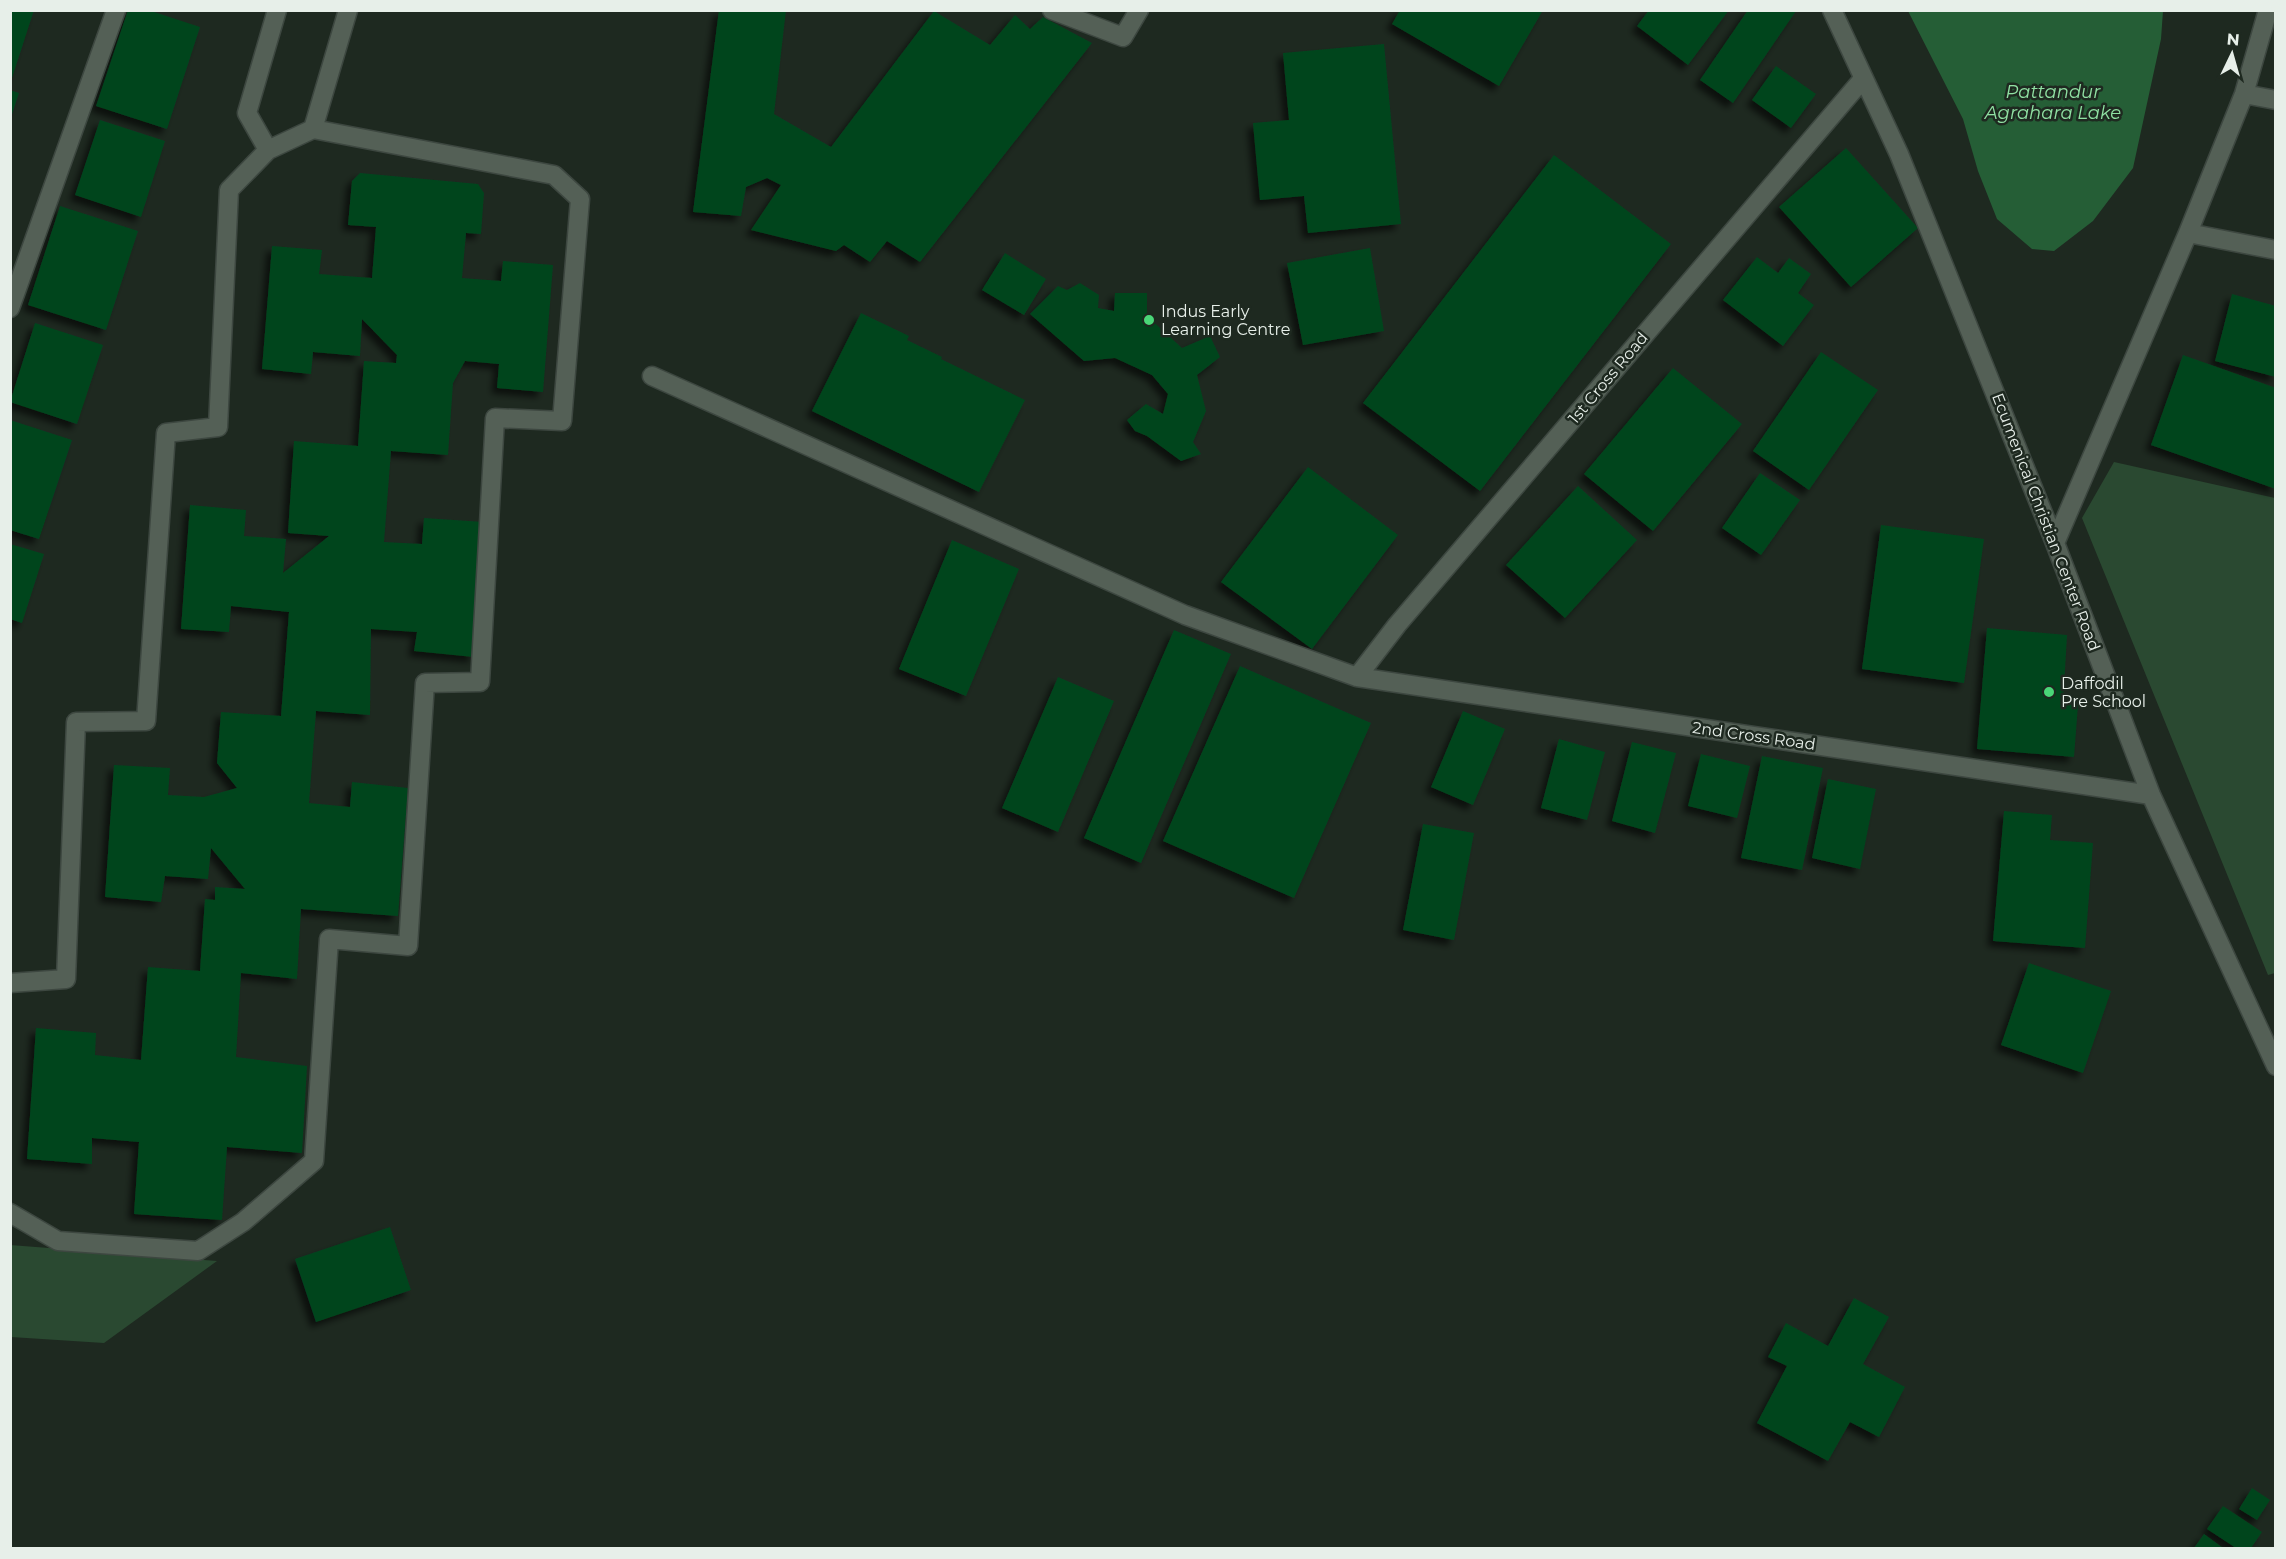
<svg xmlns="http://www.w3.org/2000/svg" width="2286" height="1559" font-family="Montserrat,sans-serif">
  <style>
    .green { fill: #2a4931 }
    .water { fill: #255e36 }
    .building { fill: #06451e; filter: url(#shadow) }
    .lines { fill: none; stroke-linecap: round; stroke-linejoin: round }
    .minor-casing { stroke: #3d4740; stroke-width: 21 }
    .minor { stroke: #546056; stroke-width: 18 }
    .poi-dot { fill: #4ad778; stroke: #1e2920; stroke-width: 2 }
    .labels { text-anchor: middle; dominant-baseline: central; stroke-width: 5; stroke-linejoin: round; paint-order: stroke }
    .poi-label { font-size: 16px; fill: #e7efe9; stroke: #1e2920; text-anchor: start }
    .street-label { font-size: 16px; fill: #e7efe9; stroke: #1e2920 }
    .water-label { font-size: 18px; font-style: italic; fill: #90e1a3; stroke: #1e2920 }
  </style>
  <defs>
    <filter id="shadow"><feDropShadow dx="-5.5" dy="5.5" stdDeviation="3" flood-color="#0009"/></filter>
  </defs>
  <rect width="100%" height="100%" fill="#1e2920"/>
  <!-- green -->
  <path class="green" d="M 2114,462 L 2275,498 L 2275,973 L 2268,975 L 2082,518 Z
    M 10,1245 L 217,1261 L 104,1343 L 11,1337 Z"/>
  <!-- water -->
  <path class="water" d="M 1908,11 L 2163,11 L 2161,39 L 2133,168 L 2093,221 L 2054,251 L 2032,249 L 1997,219 L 1978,171 L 1963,119 Z"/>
  <!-- building -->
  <path class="building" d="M 10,10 L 34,10 L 12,78 L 10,77 Z
    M 128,10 L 148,10 L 200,27 L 167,129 L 96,106 Z
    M 719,10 L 786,10 L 774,114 L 831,147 L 934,11 L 990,45 L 1015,15 L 1030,29 L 1043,17 L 1092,43 L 920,262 L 887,241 L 870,262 L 844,245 L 836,251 L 751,230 L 781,185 L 767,178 L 746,187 L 741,216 L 693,212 Z
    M 1400,10 L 1543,10 L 1499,86 L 1392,24 Z
    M 1649,10 L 1729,10 L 1688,65 L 1637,26 Z
    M 1748,10 L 1796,11 L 1733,103 L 1700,80 Z
    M 1384,44 L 1401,224 L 1308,233 L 1304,196 L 1260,200 L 1253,123 L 1289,120 L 1283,53 Z
    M 1776,66 L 1816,94 L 1791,128 L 1752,100 Z
    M 10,90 L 19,93 L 11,117 L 10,117 Z
    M 100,120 L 165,141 L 141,217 L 75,195 Z
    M 1846,148 L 1918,228 L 1851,287 L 1779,207 Z
    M 1554,155 L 1671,244 L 1480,491 L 1363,403 Z
    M 360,173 L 478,184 L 484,193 L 481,234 L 466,233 L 462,278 L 501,281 L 503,261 L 553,265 L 543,392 L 497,388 L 499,364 L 465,361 L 453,383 L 448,455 L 391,451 L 384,542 L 422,544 L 424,518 L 484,522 L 474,657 L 414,651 L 417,632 L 371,629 L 370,715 L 316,711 L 309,803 L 350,807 L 352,782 L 408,788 L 398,916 L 301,909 L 297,979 L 241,973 L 236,1057 L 307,1066 L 302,1153 L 227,1147 L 222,1220 L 134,1214 L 139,1142 L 92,1138 L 92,1164 L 27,1159 L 36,1028 L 96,1033 L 95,1055 L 141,1060 L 148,967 L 200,971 L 205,899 L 215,900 L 215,887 L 245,889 L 211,848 L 208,879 L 165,876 L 161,902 L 105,897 L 114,765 L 170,768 L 168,795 L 204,797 L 237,788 L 217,763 L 221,712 L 281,716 L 289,612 L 231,606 L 229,632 L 181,629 L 190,505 L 246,510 L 244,536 L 286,539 L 283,573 L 329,536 L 288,533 L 294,441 L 358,446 L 364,361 L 396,363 L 397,355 L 362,319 L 360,356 L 313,352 L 311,374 L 262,369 L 272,246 L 322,250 L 319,274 L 372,278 L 376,227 L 348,225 L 352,181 Z
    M 60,206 L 138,231 L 106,330 L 28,305 Z
    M 1370,248 L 1384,331 L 1303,345 L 1287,263 Z
    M 1005,253 L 1046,279 L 1024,315 L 982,290 Z
    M 1757,257 L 1778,273 L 1789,258 L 1811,274 L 1798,293 L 1814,305 L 1783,346 L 1723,300 Z
    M 1080,283 L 1099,295 L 1098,308 L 1114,311 L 1115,293 L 1147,293 L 1147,316 L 1182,348 L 1210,336 L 1220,357 L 1197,375 L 1206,411 L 1193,442 L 1201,454 L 1181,461 L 1147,436 L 1135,431 L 1127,420 L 1146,404 L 1163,414 L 1168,394 L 1152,375 L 1115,358 L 1084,361 L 1030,314 L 1058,286 L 1067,290 Z
    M 2232,294 L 2276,306 L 2276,377 L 2215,361 Z
    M 861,313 L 909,336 L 907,340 L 942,357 L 941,359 L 1025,400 L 979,492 L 812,411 Z
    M 35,323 L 103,345 L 77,424 L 10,402 Z
    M 1821,352 L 1878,390 L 1809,490 L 1753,451 Z
    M 2183,355 L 2276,388 L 2276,489 L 2151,445 Z
    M 1673,368 L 1742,424 L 1653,531 L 1584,474 Z
    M 10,420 L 72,440 L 39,539 L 10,530 Z
    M 1308,467 L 1398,535 L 1312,649 L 1221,582 Z
    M 1760,473 L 1800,500 L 1761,555 L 1722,528 Z
    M 1578,486 L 1637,540 L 1565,618 L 1506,565 Z
    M 1881,525 L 1984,539 L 1964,683 L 1862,669 Z
    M 952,540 L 1019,569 L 966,696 L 899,669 Z
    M 10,544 L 44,554 L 22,623 L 10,619 Z
    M 1987,628 L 2067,635 L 2063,704 L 2078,705 L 2074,757 L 1977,749 Z
    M 1174,630 L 1231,654 L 1141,863 L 1084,838 Z
    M 1240,666 L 1371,723 L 1294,898 L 1163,841 Z
    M 1058,677 L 1114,701 L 1058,832 L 1002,808 Z
    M 1463,711 L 1505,729 L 1473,805 L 1431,787 Z
    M 1559,739 L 1605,752 L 1587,820 L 1541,808 Z
    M 1632,742 L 1676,753 L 1655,833 L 1612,821 Z
    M 1701,754 L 1750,766 L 1737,818 L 1688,806 Z
    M 1762,756 L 1823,768 L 1802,870 L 1741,858 Z
    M 1828,779 L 1876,789 L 1860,869 L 1812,858 Z
    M 2004,811 L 2052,815 L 2050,840 L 2093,843 L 2085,948 L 1993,941 Z
    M 1423,824 L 1474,833 L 1454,940 L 1403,930 Z
    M 2029,963 L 2111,991 L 2083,1073 L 2001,1045 Z
    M 390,1227 L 411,1290 L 316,1322 L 295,1259 Z
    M 1854,1298 L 1889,1317 L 1863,1364 L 1905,1387 L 1879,1437 L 1850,1422 L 1828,1461 L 1757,1423 L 1787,1366 L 1768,1357 L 1786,1323 L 1828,1346 Z
    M 2252,1488 L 2270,1500 L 2257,1520 L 2239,1509 Z
    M 2223,1506 L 2262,1532 L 2251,1548 L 2236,1548 L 2207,1529 Z
    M 2204,1534 L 2223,1548 L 2194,1548 Z"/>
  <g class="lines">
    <!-- minor casing -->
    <g class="minor-casing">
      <path id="minor" d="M 1052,10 L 1123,37 L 1139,10
        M 1832,10 L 1899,154 L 2055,543 L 2151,795 L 2276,1066
        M 2244,94 L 2276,100
        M 313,129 L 348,10
        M 268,150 L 247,113 L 277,10
        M 2188,233 L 2276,250
        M 10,308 L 116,10
        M 652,376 L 1185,615 L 1357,677 L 2151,795
        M 2055,543 L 2188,233 L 2244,94 L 2268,10
        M 1357,677 L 1397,625 L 1862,80
        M 10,983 L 66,979 L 76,722 L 146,721 L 166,433 L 218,427 L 229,190 L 268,150 L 313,129 L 554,175 L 580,199 L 562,421 L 495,418 L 480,682 L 425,683 L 408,946 L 329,939 L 314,1161 L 243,1222 L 198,1251 L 58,1241 L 10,1213"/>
    </g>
    <!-- minor -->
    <use href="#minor" class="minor"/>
  </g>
  <!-- markers -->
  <g class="poi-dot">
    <circle cx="1149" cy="320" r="6"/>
    <circle cx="2049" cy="692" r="6"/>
  </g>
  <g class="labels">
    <!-- poi labels -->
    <g class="poi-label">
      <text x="1161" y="311">Indus Early<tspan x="1161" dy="18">Learning Centre</tspan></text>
      <text x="2061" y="683">Daffodil<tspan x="2061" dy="18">Pre School</tspan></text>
    </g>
    <!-- street labels -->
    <g class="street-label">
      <text transform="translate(1608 378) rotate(-50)">1st Cross Road</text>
      <text transform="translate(2046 522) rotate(69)">Ecumenical Christian Center Road</text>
      <text transform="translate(1754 736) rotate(8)">2nd Cross Road</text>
    </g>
    <!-- water labels -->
    <g class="water-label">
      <text x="2053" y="92">Pattandur<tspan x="2053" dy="21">Agrahara Lake</tspan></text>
    </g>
  </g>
  <!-- border -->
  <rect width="2286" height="1559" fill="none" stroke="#e7efe9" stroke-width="24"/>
  <!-- north arrow -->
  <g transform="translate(2232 54) rotate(5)" stroke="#1e2920" stroke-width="4.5" paint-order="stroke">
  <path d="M0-4.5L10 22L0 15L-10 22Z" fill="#e7efe9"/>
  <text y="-9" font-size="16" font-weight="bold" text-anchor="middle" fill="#e7efe9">N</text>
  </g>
</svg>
